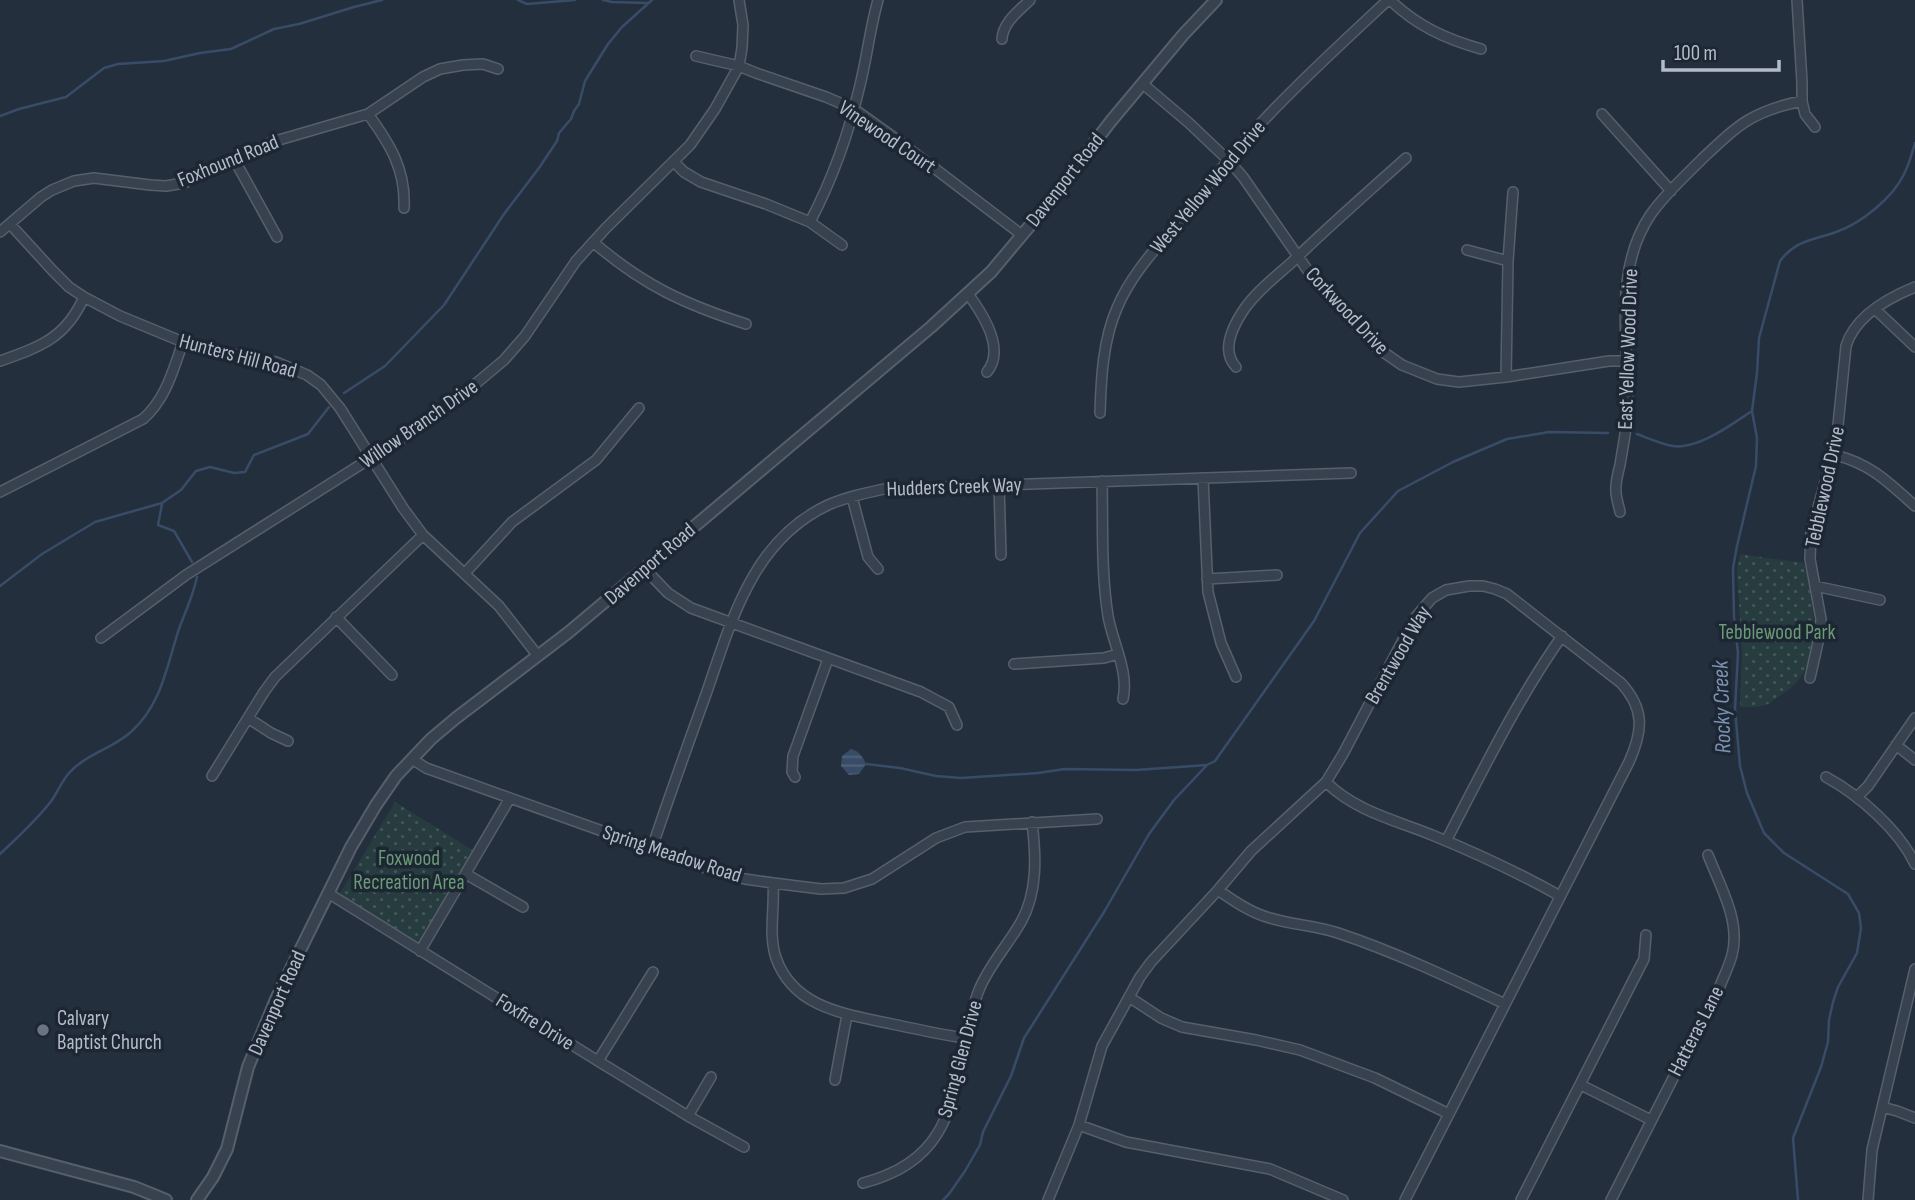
<svg xmlns="http://www.w3.org/2000/svg" width="1915" height="1200" font-family="'Sofia Sans Condensed',sans-serif">
  <style>
    .grass { fill: url(#grass-dots) }
    .water { fill: url(#water-rules) }
    .lines { fill: none; stroke-linecap: round; stroke-linejoin: round }
    .stream { stroke: #394c67; stroke-width: 2.5 }
    .minor-casing { stroke: #565f6c; stroke-width: 12 }
    .tertiary-casing { stroke: #565f6c; stroke-width: 14 }
    .minor { stroke: #38414e; stroke-width: 9 }
    .tertiary { stroke: #38414e; stroke-width: 10 }
    .worship-dot { fill: #6b7280; stroke: #1d2633; stroke-width: 2.5 }
    .labels { text-anchor: middle; dominant-baseline: central; stroke-width: 7; stroke-linejoin: round; paint-order: stroke }
    .street-label { font-size: 21px; fill: #b4bcc9; stroke: #1d2633 }
    .park-label { font-size: 21px; fill: #6b9a76; stroke: #1d2633 }
    .poi-label { font-size: 21px; fill: #b4bcc9; stroke: #1d2633; text-anchor: start }
    .water-label { font-size: 23px; font-style: italic; fill: #7c92b1; stroke: #1d2633 }
  </style>
  <defs>
    <pattern id="grass-dots" width="8" height="8" patternUnits="userSpaceOnUse" patternTransform="scale(1.75)"><rect width="8" height="8" fill="#263c3f"/><path d="M2 2h.1M6 6h.1" fill="none" stroke="#435659" stroke-width="1.8" stroke-linecap="round"/></pattern>
    <pattern id="water-rules" width="6" height="5" patternUnits="userSpaceOnUse" patternTransform="scale(1.75)"><rect width="6" height="5" fill="#394c67"/><path d="M0 2.5h6" fill="none" stroke="#53647b"/></pattern>
  </defs>
  <rect width="100%" height="100%" fill="#242f3e"/>
  <!-- grass -->
  <path class="grass" d="M 1740,554 L 1804,563 C 1814,608 1828,666 1781,695 C 1776,698 1769,705 1762,706 C 1756,708 1747,707 1740,707 L 1742,653 L 1737,571 Z
    M 395,802 L 474,851 L 421,941 L 413,942 L 339,895 Z"/>
  <!-- water -->
  <path class="water" d="M 851,749 C 859,751 863,757 866,764 L 859,774 L 849,775 L 841,766 L 842,756 Z"/>
  <g class="lines">
    <!-- stream -->
    <path class="stream" d="M 518,0 L 527,4 L 575,0
      M 603,0 L 612,2 L 648,3
      M 0,116 L 19,109 L 66,97 L 104,68 L 118,64 L 164,61 L 200,53 L 231,49 L 274,29 L 299,24 L 354,7 L 382,0
      M 344,393 L 385,366 L 444,305 L 504,214 L 539,168 L 557,141 L 559,133 L 571,119 L 574,111 L 579,104 L 585,81 L 608,44 L 622,27 L 652,0
      M 1637,434 C 1648,438 1661,444 1673,446 C 1698,450 1732,424 1752,411
      M 162,504 L 158,525 L 174,531 L 192,562
      M 0,586 L 42,554 L 95,522 L 162,503 L 181,490 L 196,471 L 210,467 L 234,473 L 245,472 L 254,455 L 308,434 L 329,407
      M 866,764 L 900,768 L 936,776 L 961,778 L 1038,773 L 1065,769 L 1136,770 L 1207,765
      M 0,854 C 18,837 37,820 52,800 C 58,791 62,781 69,773 C 86,754 112,749 131,732 C 161,705 166,669 178,632 C 184,614 193,597 197,577
      M 943,1200 L 949,1194 L 965,1171 L 980,1145 L 983,1132 L 1011,1076 L 1024,1038 L 1104,912 L 1149,834 L 1174,800 L 1207,765 L 1215,761 L 1314,621 L 1360,533 L 1398,491 L 1453,462 L 1507,439 L 1549,432 L 1608,433
      M 1798,1200 L 1793,1138 L 1821,1067 L 1828,1042 L 1829,1020 L 1833,1002 L 1838,987 L 1857,953 L 1861,928 L 1859,913 L 1848,894 L 1784,853 L 1764,833 L 1747,793 L 1740,766 L 1735,709 L 1738,653 L 1734,617 L 1733,568 L 1737,546 L 1756,466 L 1757,438 L 1752,411 L 1757,373 L 1759,338 L 1780,261 C 1796,240 1811,241 1836,232 C 1860,224 1893,198 1904,174 C 1909,165 1912,153 1915,143"/>
    <!-- minor casing -->
    <g class="minor-casing">
      <path id="minor" d="M 1390,0 C 1417,26 1446,39 1481,49
        M 1797,0 L 1802,82 L 1802,101 L 1805,114 L 1815,127
        M 1002,39 C 1003,22 1019,11 1030,0
        M 696,56 L 739,66 L 756,73 L 826,97 L 854,109 L 900,142 L 1022,235
        M 1143,84 L 1189,123 L 1228,160 L 1243,177 L 1313,278 L 1376,347 L 1402,365 L 1437,379 L 1459,382 L 1506,377 L 1609,361 L 1628,361
        M 368,114 C 390,144 406,170 404,208
        M 1602,114 L 1671,191
        M 234,159 L 277,237
        M 674,162 L 684,172 L 701,182 L 766,204 L 810,222 L 842,245
        M 810,222 C 833,178 849,133 860,85 C 867,57 870,28 878,0
        M 10,224 L 53,271 L 69,287 L 84,297 L 120,316 L 183,342 L 199,348 L 276,362 L 307,375 L 321,385 L 340,408 L 403,508 L 423,535 L 499,606 L 538,656
        M 0,232 L 41,197 L 52,190 L 74,181 L 94,178 L 150,185 L 166,186 L 184,183 L 272,142 L 368,114 L 423,77 L 440,69 L 463,65 L 483,64 L 498,69
        M 593,242 C 643,285 684,304 746,324
        M 1467,250 L 1508,261
        M 968,294 C 983,314 1006,349 987,372
        M 1875,309 L 1915,347
        M 0,361 C 40,347 66,338 84,297
        M 1236,367 C 1220,350 1234,324 1245,308 C 1257,291 1275,277 1291,263 C 1328,227 1367,193 1406,158
        M 1506,377 L 1508,261 L 1513,192
        M 1100,413 C 1101,378 1103,340 1117,308 C 1131,274 1159,245 1182,217 C 1208,185 1233,153 1261,123 C 1301,80 1345,40 1388,0
        M 1835,455 C 1871,464 1888,482 1915,506
        M 1203,478 L 1208,592 L 1221,643 L 1236,677
        M 1102,481 C 1103,526 1101,572 1108,616 C 1113,644 1129,671 1123,699
        M 999,485 L 1001,555
        M 0,492 L 143,419 C 166,399 173,370 183,342
        M 852,497 L 868,557 L 878,569
        M 1620,512 C 1619,506 1616,498 1616,492 C 1615,483 1618,473 1620,465 C 1623,446 1627,427 1628,407 C 1629,342 1612,271 1651,214 C 1665,194 1685,176 1702,159 C 1738,125 1752,111 1802,101
        M 644,568 L 668,593 L 691,608 L 921,692 L 949,707 L 957,725
        M 465,573 L 512,522 L 596,460 L 639,408
        M 1207,579 L 1277,575
        M 1815,586 L 1880,600
        M 336,617 L 392,675
        M 101,638 L 186,575 L 412,432 L 448,407 L 504,360 L 525,336 L 576,261 L 606,228 L 690,145 L 715,109 L 739,66 L 742,48 L 743,25 L 739,0
        M 1014,664 L 1104,658 L 1118,654
        M 1810,678 L 1819,638 L 1821,619 L 1810,559 L 1811,533 L 1827,475 L 1835,455 L 1846,346 C 1855,316 1888,298 1915,287
        M 248,718 L 271,733 L 288,741
        M 1896,745 L 1915,760
        M 412,759 L 426,768 L 714,871 L 745,879 L 773,883 L 821,889 L 844,888 L 872,879 L 936,838 L 965,827 L 1097,819
        M 212,776 L 264,692 L 275,677 L 423,535
        M 795,777 L 792,772 L 793,756 L 828,659
        M 1826,777 C 1859,795 1899,830 1915,864
        M 1326,782 C 1355,811 1395,820 1432,835 C 1476,853 1519,873 1560,896
        M 1857,797 L 1868,786 L 1915,718
        M 1446,841 C 1482,772 1517,700 1562,636
        M 652,848 C 669,797 687,747 705,697 C 731,623 751,541 828,505 C 846,497 865,493 884,489 L 1351,473
        M 466,874 L 523,907
        M 773,883 C 775,908 768,934 776,958 C 794,1009 847,1014 892,1024 C 917,1029 941,1035 966,1038
        M 1218,890 C 1234,901 1251,913 1270,918 C 1292,925 1315,925 1338,933 C 1395,952 1450,978 1505,1004
        M 328,893 L 598,1061 L 688,1116 L 744,1147
        M 420,951 L 510,798
        M 1129,997 L 1161,1018 L 1182,1027 L 1256,1040 L 1300,1050 L 1375,1078 L 1449,1114
        M 598,1061 L 653,972
        M 835,1080 L 847,1015
        M 1581,1085 L 1651,1120
        M 1882,1107 L 1897,1111 L 1915,1118
        M 688,1116 L 711,1077
        M 1079,1125 L 1126,1142 L 1270,1169 L 1343,1200
        M 863,1183 C 951,1161 952,1100 969,1026 C 972,1014 974,1002 979,990 C 989,965 1008,945 1021,922 C 1038,892 1036,855 1032,822
        M 1048,1200 L 1079,1125 L 1102,1046 L 1140,977 L 1151,962 L 1218,890 L 1251,851 L 1326,782 L 1343,754 L 1414,619 L 1432,598 L 1446,590 L 1469,586 L 1483,586 L 1495,589 L 1507,594 L 1621,683 C 1645,709 1643,731 1629,762 L 1405,1200
        M 1521,1200 L 1644,959 L 1646,935
        M 1611,1200 L 1720,986 C 1724,976 1729,966 1732,955 C 1741,921 1720,886 1708,855
        M 1868,1200 L 1872,1150 L 1915,969"/>
    </g>
    <!-- tertiary casing -->
    <g class="tertiary-casing">
      <path id="tertiary" d="M 0,1151 L 134,1187 L 166,1200
        M 197,1200 L 213,1177 L 227,1149 L 248,1067 L 277,997 L 351,847 L 376,805 L 396,776 L 431,739 L 456,718 L 569,632 L 931,327 L 991,272 L 1038,216 L 1111,121 L 1183,35 L 1216,0"/>
    </g>
    <!-- minor -->
    <use href="#minor" class="minor"/>
    <!-- tertiary -->
    <use href="#tertiary" class="tertiary"/>
  </g>
  <!-- markers -->
  <circle class="worship-dot" cx="43" cy="1030" r="7"/>
  <g class="labels">
    <!-- street labels -->
    <g class="street-label">
      <text transform="translate(887 137) rotate(34)">Vinewood Court</text>
      <text transform="translate(228 161) rotate(-22)">Foxhound Road</text>
      <text transform="translate(1065 180) rotate(-52)">Davenport Road</text>
      <text transform="translate(1208 187) rotate(-50)">West Yellow Wood Drive</text>
      <text transform="translate(1347 311) rotate(47)">Corkwood Drive</text>
      <text transform="translate(1628 349) rotate(-88)">East Yellow Wood Drive</text>
      <text transform="translate(238 356) rotate(15)">Hunters Hill Road</text>
      <text transform="translate(419 424) rotate(-35)">Willow Branch Drive</text>
      <text transform="translate(954 487) rotate(-2)">Hudders Creek Way</text>
      <text transform="translate(1825 487) rotate(-78)">Tebblewood Drive</text>
      <text transform="translate(650 564) rotate(-41)">Davenport Road</text>
      <text transform="translate(1398 655) rotate(-60)">Brentwood Way</text>
      <text transform="translate(672 854) rotate(18)">Spring Meadow Road</text>
      <text transform="translate(277 1003) rotate(-66)">Davenport Road</text>
      <text transform="translate(535 1022) rotate(32)">Foxfire Drive</text>
      <text transform="translate(1696 1031) rotate(-63)">Hatteras Lane</text>
      <text transform="translate(960 1059) rotate(-75)">Spring Glen Drive</text>
    </g>
    <!-- park labels -->
    <g class="park-label">
      <text x="1777" y="632">Tebblewood Park</text>
      <text x="409" y="858">Foxwood<tspan x="409" dy="24">Recreation Area</tspan></text>
    </g>
    <!-- poi labels -->
    <g class="poi-label">
      <text x="57" y="1018">Calvary<tspan x="57" dy="24">Baptist Church</tspan></text>
    </g>
    <!-- water labels -->
    <g class="water-label">
      <text transform="translate(1722 707) rotate(-92)">Rocky Creek</text>
    </g>
  </g>
  <!-- scale -->
  <path d="M1663 60v10h116v-10" fill="none" stroke="#b4bcc9" stroke-width="3.5"/>
  <text x="1674" y="60" font-size="21" fill="#b4bcc9" stroke="#1d2633" stroke-width="5" paint-order="stroke">100 m</text>
</svg>
